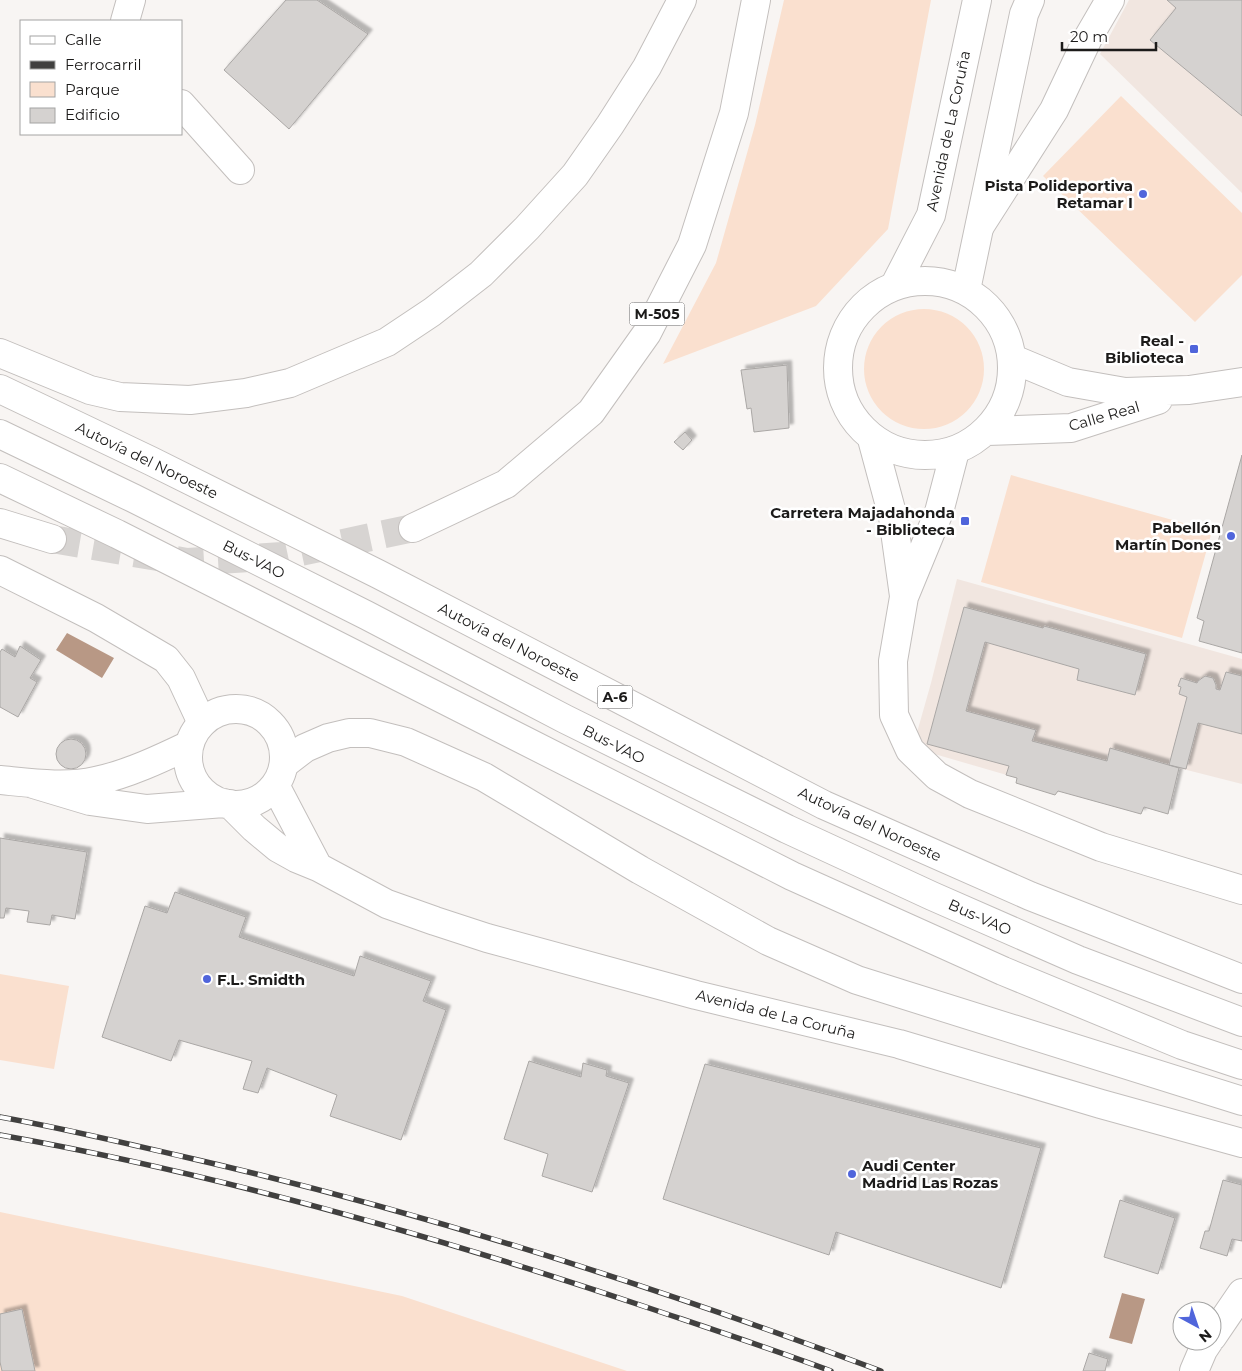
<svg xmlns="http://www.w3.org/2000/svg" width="1242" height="1371" font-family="Montserrat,sans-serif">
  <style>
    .built { fill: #f1e6e0 }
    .green { fill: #fae0cf }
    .water { fill: #b89885 }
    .building { fill: #d5d2d0; stroke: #aaa7a5; filter: url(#shadow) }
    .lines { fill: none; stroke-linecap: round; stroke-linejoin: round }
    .motorway-tunnel { stroke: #d7d4d2; stroke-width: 28; stroke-dasharray: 28 14; stroke-linecap: butt }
    .minor-casing { stroke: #c3bfbd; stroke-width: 30 }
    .tertiary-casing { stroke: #c3bfbd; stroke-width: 30 }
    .trunk-casing { stroke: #c3bfbd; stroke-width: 30 }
    .motorway-casing { stroke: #c3bfbd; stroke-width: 30 }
    .minor { stroke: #fff; stroke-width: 28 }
    .tertiary { stroke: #fff; stroke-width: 28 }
    .trunk { stroke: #fff; stroke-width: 28 }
    .motorway { stroke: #fff; stroke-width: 28 }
    .rail-casing { stroke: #41403f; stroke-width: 5.5 }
    .rail { stroke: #fff; stroke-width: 4; stroke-dasharray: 11; stroke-linecap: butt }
    .poi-dot { fill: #5065db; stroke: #fff; stroke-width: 2 }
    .labels { text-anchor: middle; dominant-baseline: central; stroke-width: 5; stroke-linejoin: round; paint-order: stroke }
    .shield { fill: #fff; stroke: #605f5f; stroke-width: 1 }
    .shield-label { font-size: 14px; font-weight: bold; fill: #1c1b1a }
    .street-label { font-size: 15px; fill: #1c1b1a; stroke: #fff }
    .poi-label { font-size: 15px; font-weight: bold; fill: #1c1b1a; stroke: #fff; text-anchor: end }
  </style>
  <defs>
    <filter id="shadow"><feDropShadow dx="4.5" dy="-4.5" stdDeviation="1" flood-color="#0004"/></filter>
  </defs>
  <rect width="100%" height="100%" fill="#f8f5f3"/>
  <!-- built -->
  <path class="built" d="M 1129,0 L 1242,0 L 1242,193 L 1100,54 Z
    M 957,579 L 1242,659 L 1242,784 L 1179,768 L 1168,814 L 1144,807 L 1141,814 L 1058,791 L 1055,795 L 1016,783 L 1017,778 L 931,753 L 916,736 L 931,683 Z"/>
  <!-- green -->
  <path class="green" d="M 784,0 L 931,0 L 888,229 L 816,306 L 663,364 L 716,263 L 755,125 Z
    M 1121,96 L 1242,213 L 1242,275 L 1195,322 L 1043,176 Z
    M864 369a60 60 0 1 1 120 0a60 60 0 1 1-120 0Z
    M 1011,475 L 1212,531 L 1182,638 L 981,582 Z
    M 0,974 L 69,986 L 54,1069 L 0,1060 Z
    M 0,1212 L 402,1296 L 627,1371 L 0,1371 Z"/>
  <!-- water -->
  <path class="water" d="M 67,633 L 114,658 L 102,678 L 56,650 Z
    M 1122,1293 L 1145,1299 L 1132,1344 L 1109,1338 Z"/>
  <!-- building -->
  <path class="building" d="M 286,0 L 317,0 L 368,34 L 289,129 L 224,70 Z
    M 1167,0 L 1242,0 L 1242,116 L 1150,40 L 1176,8 Z
    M 787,365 L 789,428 L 754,432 L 751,408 L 747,409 L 741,370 Z
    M 685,432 L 692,440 L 683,450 L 674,442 Z
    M 1242,455 L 1242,653 L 1199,641 L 1204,621 L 1197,618 Z
    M 964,607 L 1043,628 L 1044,626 L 1146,654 L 1135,695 L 1077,680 L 1079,669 L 985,642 L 966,711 L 1036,730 L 1032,741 L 1107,761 L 1110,748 L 1179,768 L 1168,814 L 1144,807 L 1141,814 L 1058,791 L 1055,795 L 1016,783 L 1017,778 L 1006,775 L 1009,766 L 927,744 Z
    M 20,646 L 41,660 L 30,678 L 37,682 L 18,717 L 0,707 L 0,652 L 2,649 L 15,657 Z
    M 1226,672 L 1242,676 L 1242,734 L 1198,723 L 1186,769 L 1169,765 L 1187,697 L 1179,694 L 1181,687 L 1178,686 L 1181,678 L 1197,683 L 1198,681 L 1205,676 L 1213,678 L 1216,685 L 1216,689 L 1220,690 Z
    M56 754a15 15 0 1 1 30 0a15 15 0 1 1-30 0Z
    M 0,838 L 87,852 L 75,919 L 52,915 L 50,925 L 27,922 L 29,911 L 6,908 L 4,918 L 0,918 Z
    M 175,892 L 246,917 L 239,937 L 354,976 L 360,956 L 431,981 L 423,1001 L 446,1010 L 401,1140 L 330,1116 L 337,1095 L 267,1068 L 258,1093 L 243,1089 L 252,1061 L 179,1040 L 171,1061 L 102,1037 L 145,906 L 167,913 Z
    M 529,1061 L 581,1077 L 583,1063 L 607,1070 L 606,1076 L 629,1083 L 592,1192 L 542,1176 L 548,1154 L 504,1139 Z
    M 705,1064 L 1041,1148 L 1001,1288 L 836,1232 L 829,1255 L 663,1199 Z
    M 1223,1180 L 1242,1185 L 1242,1241 L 1232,1239 L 1227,1256 L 1200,1248 L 1205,1231 L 1209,1231 Z
    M 1120,1200 L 1175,1218 L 1158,1274 L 1104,1257 Z
    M 22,1309 L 35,1371 L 2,1371 L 0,1362 L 0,1314 Z
    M 1089,1353 L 1108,1359 L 1105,1371 L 1083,1371 Z"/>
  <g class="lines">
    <!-- motorway-tunnel -->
    <path class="motorway-tunnel" d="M 52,539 L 187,562 L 282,556 L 413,528"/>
    <!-- minor casing -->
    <g class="minor-casing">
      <path id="minor" d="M 125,21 L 131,0
        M 181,104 L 240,170
        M 980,226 L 1054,110 L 1089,36 L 1110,0
        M188 757a48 48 0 1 1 96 0a48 48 0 1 1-96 0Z
        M 0,780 C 31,783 65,788 96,781 C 128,774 160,759 189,745
        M 30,783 L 90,801 L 147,809 L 224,803
        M 275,785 L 318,867
        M 230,804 L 254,828 L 278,848 L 296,858 L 318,867 L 387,904 L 435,921 L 487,938 L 696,995 L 899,1044 L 1101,1104 L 1242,1143
        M 1212,1337 L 1242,1293
        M 1194,1371 L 1203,1350 L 1209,1341"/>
    </g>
    <!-- tertiary casing -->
    <g class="tertiary-casing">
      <path id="tertiary" d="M838 368a87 87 0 1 1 174 0a87 87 0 1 1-174 0Z
        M 895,285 L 931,215 L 977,0
        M 966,290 L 1024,14 L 1030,0
        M 1013,359 L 1068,382 L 1125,392 L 1189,390 L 1242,382
        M 987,431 L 1071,428 L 1158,400
        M 872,439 L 893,517 L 904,596
        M 955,451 L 939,512 L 904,597 L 893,661 L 894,715 L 910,750 L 937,776 L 970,794 L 1101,847 L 1242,890"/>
    </g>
    <!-- trunk casing -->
    <g class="trunk-casing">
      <path id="trunk" d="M 413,528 L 506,484 L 591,412 L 647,333 L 692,245 L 734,113 L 756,0"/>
    </g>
    <!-- motorway casing -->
    <g class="motorway-casing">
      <path id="motorway" d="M 0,353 L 90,390 L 120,397 L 190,400 L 246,393 L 290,383 L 387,342 L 432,312 L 481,274 L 527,228 L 575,175 L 610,125 L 647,67 L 682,0
        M 0,389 L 151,461 L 378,574 L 824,805 L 1030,896 L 1242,979
        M 0,434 L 133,498 L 366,615 L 565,719 L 787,829 L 932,896 L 1078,960 L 1242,1022
        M 0,478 L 117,534 L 792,876 L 1003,971 L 1182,1045 L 1242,1065
        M 0,523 L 52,539
        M 0,570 L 96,618 L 166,659 L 181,678 L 202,723
        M 284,764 L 305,748 L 328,738 L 349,733 L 370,733 L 406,742 L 484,777 L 640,870 L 768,941 L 857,980 L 1242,1101"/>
    </g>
    <!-- minor -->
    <use href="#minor" class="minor"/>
    <!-- tertiary -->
    <use href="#tertiary" class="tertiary"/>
    <!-- trunk -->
    <use href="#trunk" class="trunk"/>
    <!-- motorway -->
    <use href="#motorway" class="motorway"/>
    <!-- rail casing -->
    <g class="rail-casing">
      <path id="rail" d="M 0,1117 C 62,1128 124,1143 185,1157 C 422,1211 654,1286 881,1371
        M 0,1135 C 219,1174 435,1236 646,1307 C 708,1328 769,1348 831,1371"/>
    </g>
    <!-- rail -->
    <use href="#rail" class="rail"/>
  </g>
  <!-- markers -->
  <g class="poi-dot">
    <circle cx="1143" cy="194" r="5"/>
    <rect x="1189" y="344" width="10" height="10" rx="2.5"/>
    <rect x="960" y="516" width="10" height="10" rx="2.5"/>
    <circle cx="1231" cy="536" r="5"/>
    <circle cx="207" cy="979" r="5"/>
    <circle cx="852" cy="1174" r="5"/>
  </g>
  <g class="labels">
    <!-- shield labels -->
    <g class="shield">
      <rect x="629.5" y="302.5" width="55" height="23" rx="4"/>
      <rect x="597.5" y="685.5" width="35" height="23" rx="4"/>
    </g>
    <g class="shield-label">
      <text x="657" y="314">M-505</text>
      <text x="615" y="697">A-6</text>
    </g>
    <!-- street labels -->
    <g class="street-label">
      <text transform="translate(948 131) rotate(-78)">Avenida de La Coruña</text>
      <text transform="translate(1104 416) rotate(-16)">Calle Real</text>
      <text transform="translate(147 460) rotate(26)">Autovía del Noroeste</text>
      <text transform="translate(254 559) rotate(27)">Bus-VAO</text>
      <text transform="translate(509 642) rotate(27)">Autovía del Noroeste</text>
      <text transform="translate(614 744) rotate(27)">Bus-VAO</text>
      <text transform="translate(870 824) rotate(25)">Autovía del Noroeste</text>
      <text transform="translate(980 917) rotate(24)">Bus-VAO</text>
      <text transform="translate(776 1014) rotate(14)">Avenida de La Coruña</text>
    </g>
    <!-- poi labels -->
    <g class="poi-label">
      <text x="1133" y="185">Pista Polideportiva<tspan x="1133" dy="17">Retamar I</tspan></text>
      <text x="1184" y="340">Real -<tspan x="1184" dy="17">Biblioteca</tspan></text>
      <text x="955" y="512">Carretera Majadahonda<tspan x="955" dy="17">- Biblioteca</tspan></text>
      <text x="1221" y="527">Pabellón<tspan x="1221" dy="17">Martín Dones</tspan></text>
      <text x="217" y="979" text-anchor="start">F.L. Smidth</text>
      <text x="862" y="1165" text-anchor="start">Audi Center<tspan x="862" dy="17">Madrid Las Rozas</tspan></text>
    </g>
  </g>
  <!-- legend -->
  <rect x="20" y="20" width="162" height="115" fill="#ffffff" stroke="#a4a4a3"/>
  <rect x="30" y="36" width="25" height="8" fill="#ffffff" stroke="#a4a4a3"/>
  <text x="65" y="45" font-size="15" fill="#1c1b1a">Calle</text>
  <rect x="30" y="61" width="25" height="8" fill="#41403f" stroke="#a4a4a3"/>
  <text x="65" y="70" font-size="15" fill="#1c1b1a">Ferrocarril</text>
  <rect x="30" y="82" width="25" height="15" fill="#fae0cf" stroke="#a4a4a3"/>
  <text x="65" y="95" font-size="15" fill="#1c1b1a">Parque</text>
  <rect x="30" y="108" width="25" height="15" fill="#d5d2d0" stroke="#a4a4a3"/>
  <text x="65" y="120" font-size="15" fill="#1c1b1a">Edificio</text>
  <!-- north arrow -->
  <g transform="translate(1197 1326) rotate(140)"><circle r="24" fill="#ffffff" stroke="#a4a4a3"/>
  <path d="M0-4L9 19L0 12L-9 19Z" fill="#5065db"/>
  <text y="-8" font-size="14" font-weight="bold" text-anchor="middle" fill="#1c1b1a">N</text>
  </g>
  <!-- scale -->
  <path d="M1062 42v8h94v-8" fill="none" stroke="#1c1b1a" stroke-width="2.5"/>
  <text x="1070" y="42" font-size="15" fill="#1c1b1a" stroke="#ffffff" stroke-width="4" paint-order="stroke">20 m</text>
</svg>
